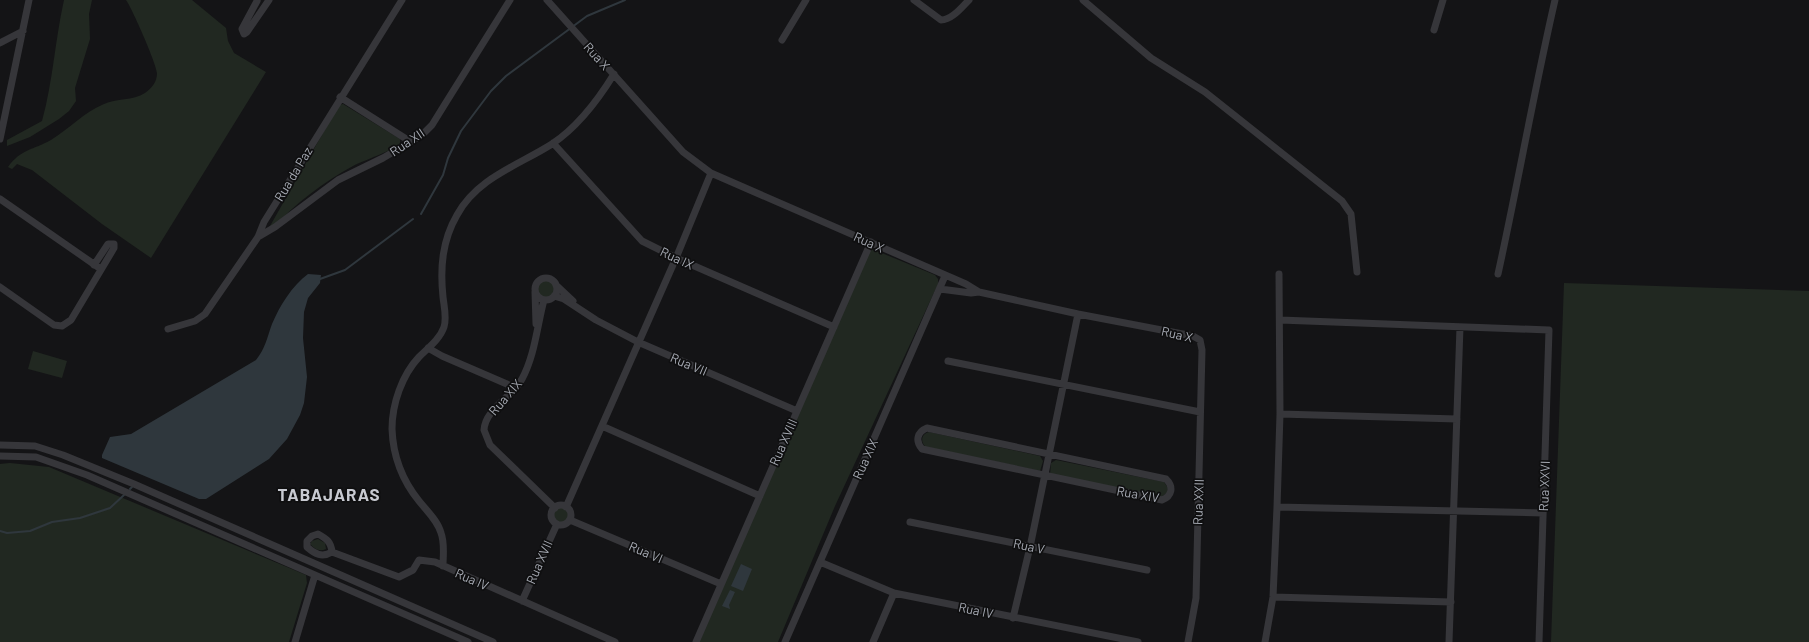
<svg xmlns="http://www.w3.org/2000/svg" width="1809" height="642" font-family="Barlow,sans-serif">
  <style>
    .green { fill: #212821 }
    .water { fill: #2f373d }
    .lines { fill: none; stroke-linecap: round; stroke-linejoin: round }
    .stream { stroke: #2f373d; stroke-width: 2 }
    .minor { stroke: #36363a; stroke-width: 7 }
    .labels { text-anchor: middle; dominant-baseline: central; stroke-width: 3.5; stroke-linejoin: round; paint-order: stroke }
    .street-label { font-size: 13px; fill: #a7abb4; stroke: #0f0f10 }
    .district-label { font-size: 17px; font-weight: bold; letter-spacing: 1px; fill: #c8cad1; stroke: #0f0f10 }
  </style>
  <rect width="100%" height="100%" fill="#141416"/>
  <!-- green -->
  <path class="green" d="M 64,0 L 92,0 L 89,14 L 90,39 L 75,88 L 76,101 L 69,111 L 59,119 L 30,137 L 7,146 L 7,140 L 42,121 C 53,81 55,40 64,0 Z
    M 126,0 L 192,0 L 226,28 L 228,41 L 234,53 L 266,72 L 151,258 L 102,224 L 32,170 L 17,164 L 12,169 L 8,167 C 21,149 33,150 51,140 C 69,129 84,112 104,104 C 116,98 133,101 145,93 C 152,88 157,82 157,73 C 157,65 132,8 126,0 Z
    M 343,104 L 400,139 L 400,144 C 391,151 365,160 353,166 C 323,182 297,203 273,227 L 270,226 L 339,105 Z
    M 872,249 L 935,275 L 938,279 L 938,284 L 835,506 L 778,642 L 698,642 L 870,250 Z
    M537 289a9 9 0 1 1 18 0a9 9 0 1 1-18 0Z
    M 1564,283 L 1809,291 L 1809,642 L 1551,642 Z
    M 33,351 L 67,361 L 62,378 L 28,369 Z
    M 929,432 L 1040,456 L 1043,461 L 1040,471 L 926,447 C 920,442 921,434 929,432 Z
    M 1056,460 L 1164,482 L 1168,488 L 1167,493 L 1161,497 L 1050,475 L 1051,463 Z
    M 10,463 L 49,467 L 306,575 L 307,583 L 289,642 L 0,642 L 0,464 Z
    M553 515a8 8 0 1 1 16 0a8 8 0 1 1-16 0Z
    M 318,539 L 325,543 L 326,549 C 319,552 315,549 310,544 L 312,541 Z"/>
  <!-- water -->
  <path class="water" d="M 308,274 L 321,275 L 320,283 L 308,298 L 304,312 L 303,338 L 307,377 L 304,403 L 300,415 L 287,439 L 269,459 L 206,499 L 199,499 L 102,458 L 102,455 L 110,437 L 131,434 L 256,360 C 265,349 267,338 272,324 C 280,305 292,286 308,274 Z
    M 741,564 L 752,569 L 743,591 L 731,586 Z
    M 730,590 L 735,592 L 729,605 L 730,609 L 722,606 Z"/>
  <g class="lines">
    <!-- stream -->
    <path class="stream" d="M 421,214 L 443,175 L 448,158 L 461,131 L 491,91 L 506,76 L 587,16 L 625,0
      M 320,279 L 345,270 L 413,219
      M 130,489 L 132,487
      M 0,531 L 7,533 L 30,531 L 52,522 L 80,518 L 110,508 L 124,495"/>
    <!-- minor -->
    <path class="minor" d="M 547,0 L 683,152 L 711,173 L 966,284 L 979,292 L 1078,314 L 1193,336 L 1200,340 L 1202,350 L 1196,598 L 1188,642
      M 914,0 L 941,20 C 952,20 962,7 969,0
      M 1083,0 L 1151,58 L 1205,92 L 1342,201 L 1351,214 L 1357,272
      M 257,1 L 242,29 L 244,34 L 247,32 L 269,0
      M 1434,30 L 1443,0
      M 782,40 L 806,0
      M 0,43 L 23,31
      M 340,97 L 411,142
      M 0,139 L 29,0
      M 553,143 L 642,241 L 676,258 L 834,327
      M 0,199 L 98,267
      M 258,237 L 275,227 L 338,180 L 383,158 L 422,135 L 432,125 L 445,104 L 510,0
      M 1498,274 C 1518,183 1534,91 1555,0
      M535 289a11 11 0 1 1 22 0a11 11 0 1 1-22 0Z
      M 556,285 L 573,301
      M 0,287 L 54,325 L 62,326 L 71,320 L 114,248 L 114,244 L 108,244 L 94,265
      M 940,289 L 971,293 L 979,292
      M 535,292 L 536,324
      M 554,296 L 564,299 L 596,320 L 638,342 L 797,411
      M 544,300 C 537,326 535,355 522,379 C 512,397 485,409 484,430 L 490,445 L 555,508
      M 1280,320 L 1549,330 L 1539,642
      M 168,329 L 195,321 L 205,314 L 258,237 L 264,222 L 402,0
      M 428,348 L 442,356 L 516,388
      M 948,361 L 1200,412
      M 1280,414 L 1457,419
      M 602,426 L 760,496
      M 927,428 L 1166,479 C 1174,487 1172,496 1162,500 L 922,449 C 915,441 917,432 927,428 Z
      M 0,445 L 35,446 L 63,455 L 134,484 L 493,642
      M 0,456 L 36,457 L 87,475 L 468,642
      M551 515a10 10 0 1 1 20 0a10 10 0 1 1-20 0Z
      M 566,507 L 676,258 L 711,173
      M 1277,507 L 1543,513
      M 570,520 L 721,584
      M 910,522 L 1147,570
      M 318,534 C 327,539 331,542 332,552 C 322,558 315,554 307,547 L 307,541 L 312,536 Z
      M 332,552 L 399,577 L 413,570 L 419,560 L 435,562 L 615,642
      M 820,562 L 894,593 L 1138,642
      M 443,566 C 443,556 445,543 441,533 C 438,521 427,511 419,501 C 402,480 393,456 392,429 C 392,404 402,375 419,357 C 428,348 440,339 444,327 C 447,318 444,306 443,297 C 440,268 442,241 457,215 C 477,178 519,165 552,144 C 579,126 598,100 614,74
      M 1273,597 L 1451,602
      M 522,601 L 557,524
      M 1013,618 L 1030,547 L 1078,314
      M 295,642 L 315,575
      M 696,642 L 871,242
      M 785,642 L 945,276
      M 873,642 L 894,593
      M 1265,642 L 1273,597 L 1277,507 L 1280,414 L 1279,274
      M 1449,642 L 1460,327"/>
  </g>
  <g class="labels">
    <!-- street labels -->
    <g class="street-label">
      <text transform="translate(597 56) rotate(48)">Rua X</text>
      <text transform="translate(407 142) rotate(-34)">Rua XII</text>
      <text transform="translate(293 174) rotate(-59)">Rua da Paz</text>
      <text transform="translate(869 242) rotate(24)">Rua X</text>
      <text transform="translate(677 258) rotate(25)">Rua IX</text>
      <text transform="translate(1177 334) rotate(13)">Rua X</text>
      <text transform="translate(689 364) rotate(23)">Rua VII</text>
      <text transform="translate(505 397) rotate(-49)">Rua XIX</text>
      <text transform="translate(783 442) rotate(-66)">Rua XVIII</text>
      <text transform="translate(865 459) rotate(-66)">Rua XIX</text>
      <text transform="translate(1544 486) rotate(-88)">Rua XXVI</text>
      <text transform="translate(1138 494) rotate(10)">Rua XIV</text>
      <text transform="translate(1198 502) rotate(-88)">Rua XXII</text>
      <text transform="translate(1029 546) rotate(12)">Rua V</text>
      <text transform="translate(646 552) rotate(23)">Rua VI</text>
      <text transform="translate(539 562) rotate(-66)">Rua XVII</text>
      <text transform="translate(472 579) rotate(24)">Rua IV</text>
      <text transform="translate(976 610) rotate(12)">Rua IV</text>
    </g>
    <!-- district labels -->
    <g class="district-label">
      <text x="329" y="494">TABAJARAS</text>
    </g>
  </g>
</svg>
